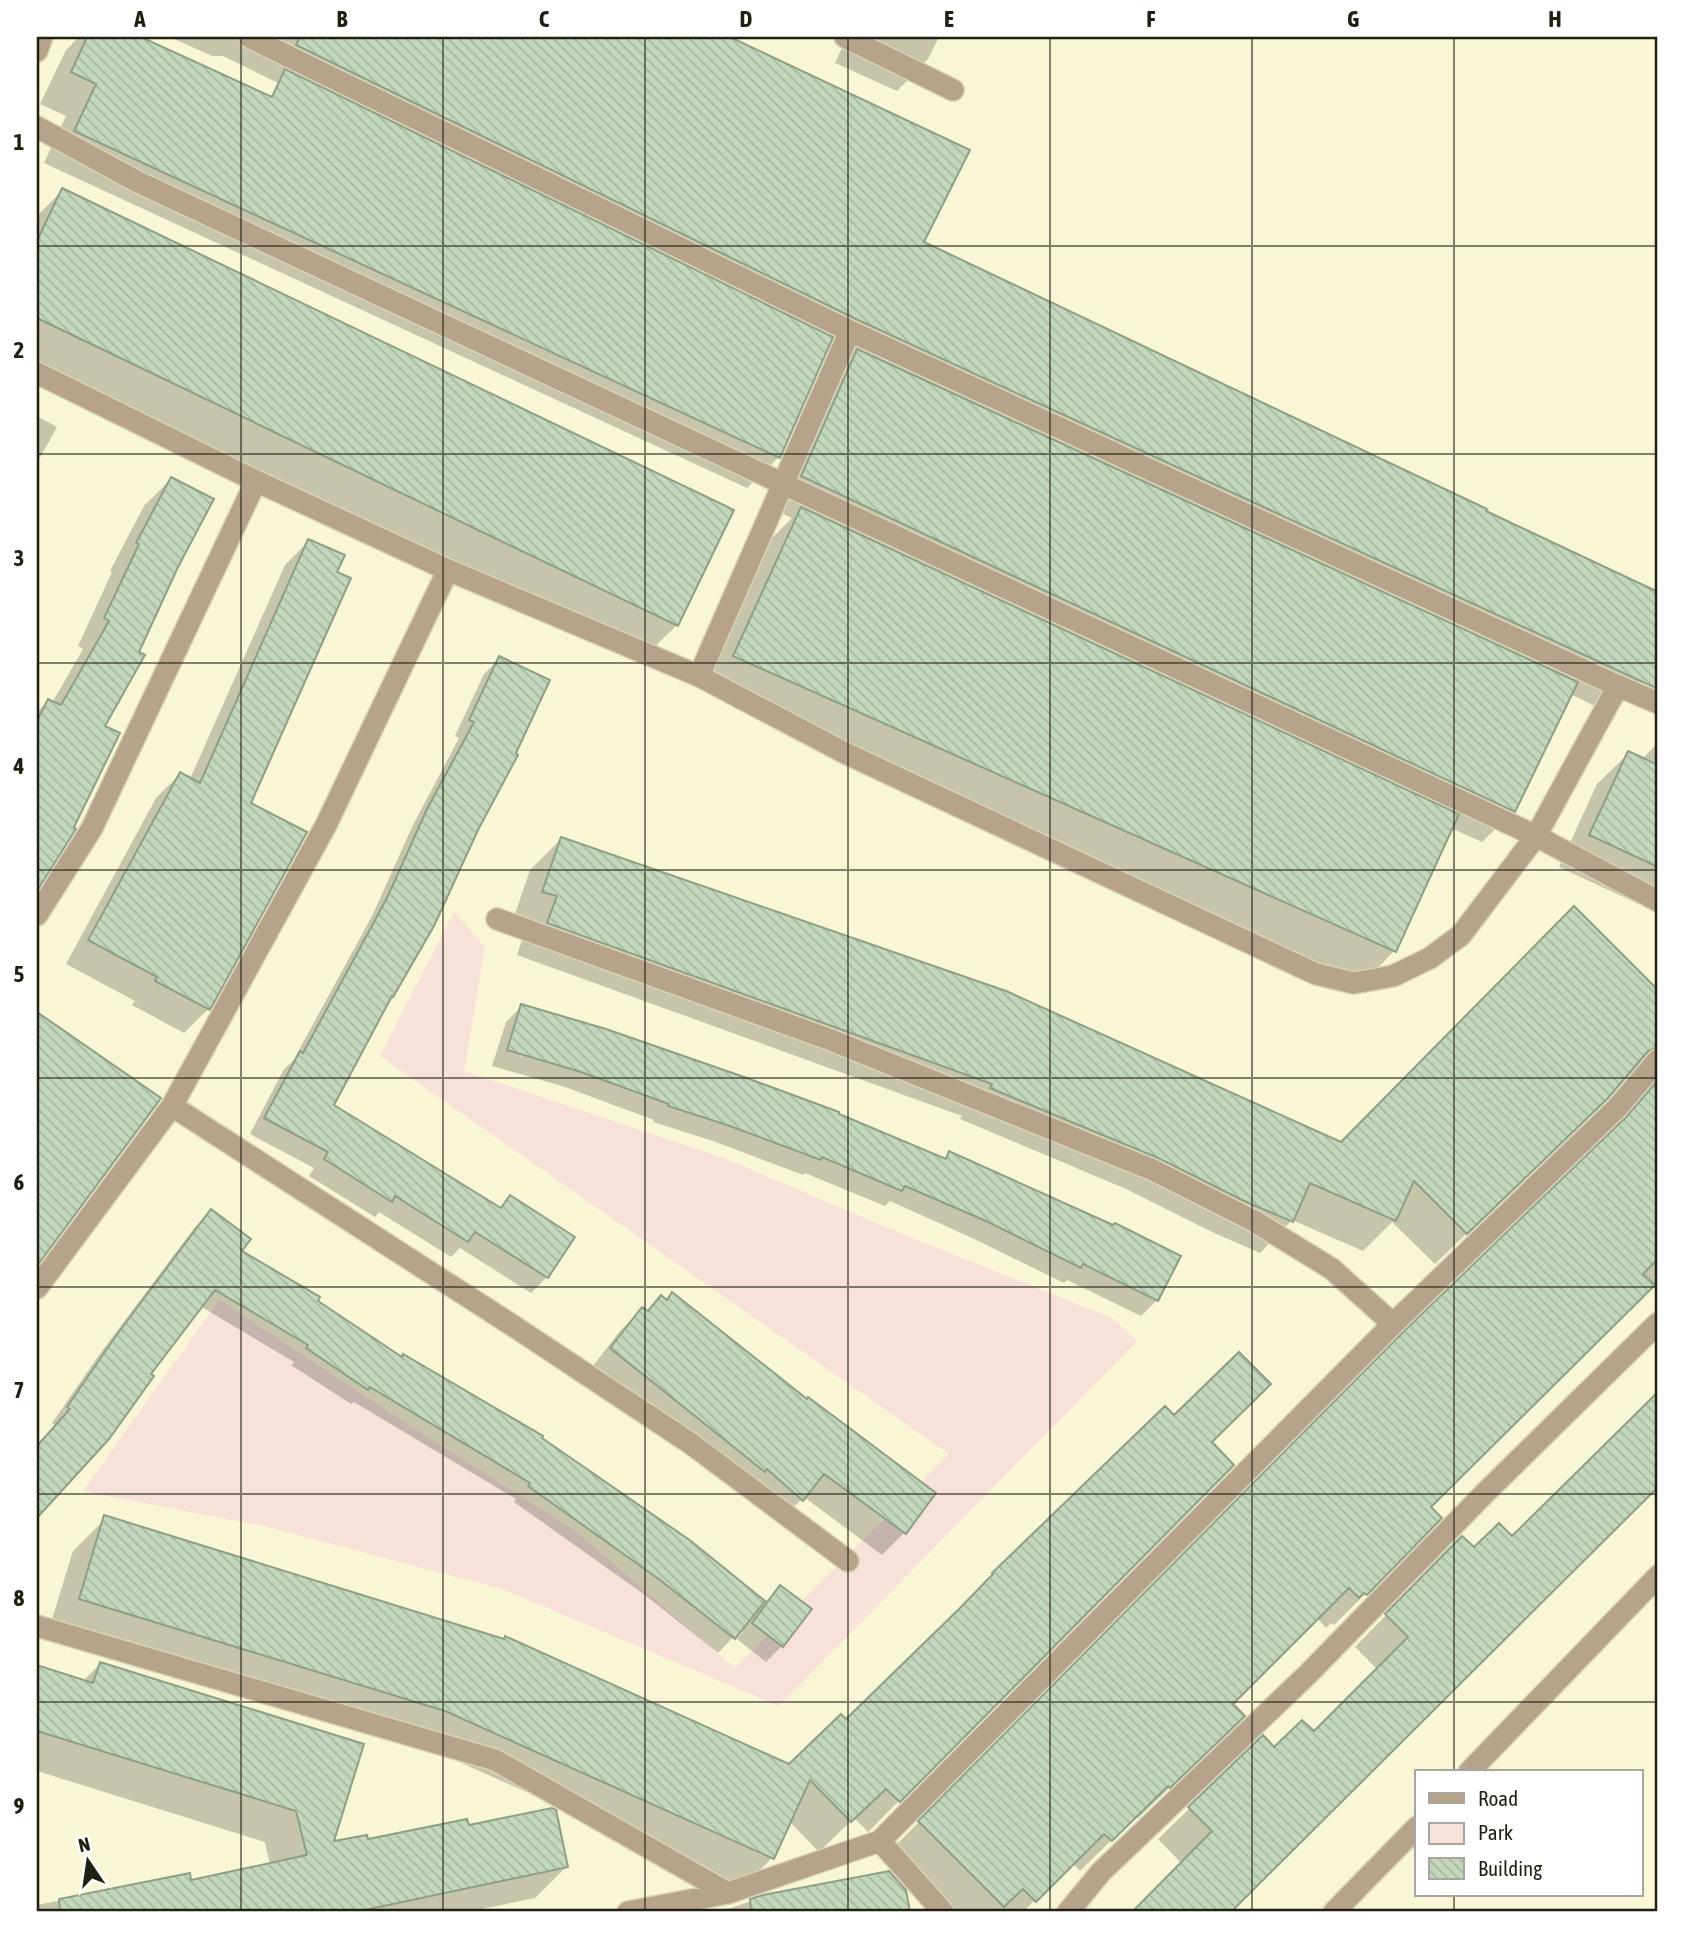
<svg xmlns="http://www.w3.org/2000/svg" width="1695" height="1949" font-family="'Asap Condensed',sans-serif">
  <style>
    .green { fill: #f7e1d9 }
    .shadow { fill: #0003 }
    .building { fill: url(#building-back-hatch); stroke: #8da085; stroke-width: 2 }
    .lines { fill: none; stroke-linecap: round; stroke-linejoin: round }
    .street-casing { stroke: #d5d4b5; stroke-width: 24 }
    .street { stroke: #b7a28a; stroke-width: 21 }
    .grid { fill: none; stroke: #201f13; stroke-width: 2; stroke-opacity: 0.55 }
    .neatline { fill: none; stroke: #201f13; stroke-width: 2.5 }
    .grid-label { font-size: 23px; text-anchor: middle; font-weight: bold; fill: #201f13 }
  </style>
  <defs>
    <pattern id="building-back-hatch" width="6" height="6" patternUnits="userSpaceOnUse" patternTransform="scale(1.75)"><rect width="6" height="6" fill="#c3d7bb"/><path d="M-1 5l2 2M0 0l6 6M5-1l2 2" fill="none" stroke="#a7b8a0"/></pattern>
  </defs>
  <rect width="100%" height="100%" fill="#f8f6d4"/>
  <!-- green -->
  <path class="green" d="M 454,912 L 485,947 L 464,1071 L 726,1159 L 883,1226 L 1112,1318 L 1137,1341 L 779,1706 L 505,1590 L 268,1527 L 83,1491 L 219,1300 L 424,1435 L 574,1530 L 735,1668 L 949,1454 L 380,1056 Z"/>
  <!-- shadow -->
  <path class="shadow" d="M 79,37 L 137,37 L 295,109 L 307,97 L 223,56 L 212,56 L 170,37 L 729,37 L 967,151 L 922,243 L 1658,594 L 1658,651 L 1643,682 L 1612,714 L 1570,694 L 1514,811 L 1482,842 L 1451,828 L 1394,951 L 1363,983 L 703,688 L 770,540 L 792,518 L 771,508 L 847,361 L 825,351 L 779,457 L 747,488 L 44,163 L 66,116 L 40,104 L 66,50 Z
    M 847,37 L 939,37 L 928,59 L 897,91 L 835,63 Z
    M 63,190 L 677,625 L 645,656 L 37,364 L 37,216 Z
    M 37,416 L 57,427 L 37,463 Z
    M 171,479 L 177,567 L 102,727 L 72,828 L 74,829 L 37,888 L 37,712 L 48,701 L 52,703 L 83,649 L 78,646 L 112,572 L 110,571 L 144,506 Z
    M 309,541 L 249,804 L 208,1009 L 184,1033 L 132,1005 L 135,1001 L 66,964 L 156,798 L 180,774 L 190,779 L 285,565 Z
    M 500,658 L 514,754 L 392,996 L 332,1105 L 499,1209 L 510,1197 L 573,1237 L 547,1277 L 531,1293 L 460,1248 L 451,1257 L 379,1212 L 375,1217 L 309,1176 L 314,1168 L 250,1134 L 284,1069 L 293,1061 L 372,916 L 413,825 L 459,738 L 455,736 L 484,674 Z
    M 1658,743 L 1658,913 L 1559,867 L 1597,784 L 1629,753 L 1642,759 Z
    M 561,839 L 1341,1144 L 1574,909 L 1658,993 L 1658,1280 L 1428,1507 L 1440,1518 L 1365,1594 L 1334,1625 L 1331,1623 L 1326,1628 L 1317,1618 L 1230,1704 L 1211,1748 L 1138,1818 L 1136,1816 L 1080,1871 L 1072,1863 L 1023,1912 L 947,1912 L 888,1853 L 1403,1335 L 1602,1143 L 1637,1102 L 1640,1094 L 1639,1087 L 1629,1078 L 1621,1080 L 1575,1129 L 1435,1264 L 1392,1222 L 1363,1251 L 1292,1220 L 1260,1253 L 1210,1231 L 1126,1189 L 960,1119 L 962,1116 L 517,955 L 526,928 L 512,923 L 530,870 Z
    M 522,1006 L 836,1115 L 943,1160 L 950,1153 L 1157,1300 L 1141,1316 L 1067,1280 L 1064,1283 L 970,1237 L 890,1201 L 885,1206 L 805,1173 L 803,1175 L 713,1141 L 653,1122 L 654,1120 L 565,1087 L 492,1066 L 506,1022 Z
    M 39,1016 L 158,1099 L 37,1263 L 37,1018 Z
    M 211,1211 L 239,1251 L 401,1359 L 540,1438 L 690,1542 L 764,1603 L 780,1588 L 782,1646 L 766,1662 L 737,1639 L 743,1632 L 740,1630 L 718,1653 L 645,1595 L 514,1502 L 516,1499 L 354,1402 L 351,1404 L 291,1365 L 294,1362 L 200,1306 L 149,1374 L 108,1438 L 37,1516 L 37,1447 L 56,1426 L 52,1423 L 99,1355 L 195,1227 Z
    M 672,1295 L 904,1533 L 882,1555 L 804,1497 L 779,1522 L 589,1371 L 620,1331 L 642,1309 L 646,1312 L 661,1297 L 666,1301 Z
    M 1658,1394 L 1658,1484 L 1229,1912 L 1134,1912 L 1182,1864 L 1158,1839 L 1190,1808 L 1274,1749 L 1314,1734 L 1378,1670 L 1355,1647 L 1430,1570 L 1474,1550 L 1512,1539 Z
    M 1209,1442 L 1232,1465 L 868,1832 L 854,1818 L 819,1852 L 789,1821 L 772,1858 L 741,1889 L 413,1741 L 49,1629 L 73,1551 L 104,1520 L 790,1766 L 846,1722 L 964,1606 L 962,1605 L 993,1574 Z
    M 100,1664 L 362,1745 L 331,1843 L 367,1841 L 467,1827 L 567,1866 L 535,1898 L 467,1912 L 37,1912 L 37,1905 L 188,1875 L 190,1882 L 270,1865 L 265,1842 L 37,1771 L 37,1667 L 83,1681 Z
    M 904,1891 L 908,1912 L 706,1912 L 731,1908 L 763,1897 Z"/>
  <!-- building -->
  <path class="building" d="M 87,37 L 141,37 L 272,97 L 285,69 L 833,337 L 780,458 L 74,131 L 96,84 L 71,72 Z
    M 300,37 L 730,37 L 970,150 L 924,242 L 1487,509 L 1486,511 L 1658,592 L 1658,689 L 856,319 L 296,45 Z
    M 62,188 L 734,510 L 678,626 L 37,318 L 37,241 Z
    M 857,349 L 1578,682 L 1515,812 L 801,476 Z
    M 171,477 L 214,499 L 178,567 L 139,652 L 145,655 L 105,726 L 120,733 L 74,827 L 76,829 L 37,891 L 37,721 L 48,699 L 61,705 L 109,621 L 104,618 L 139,544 L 136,543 Z
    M 801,507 L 1459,814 L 1396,952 L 733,656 Z
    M 308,539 L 345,555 L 337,572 L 351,578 L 251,803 L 307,832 L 210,1010 L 155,981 L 157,977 L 88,940 L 180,772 L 200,783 Z
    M 499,656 L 550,680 L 516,753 L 518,755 L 478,830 L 434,926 L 393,997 L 392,996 L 334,1105 L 501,1208 L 510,1195 L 575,1237 L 548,1278 L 475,1232 L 468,1242 L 395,1196 L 392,1202 L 324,1159 L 328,1152 L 264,1118 L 300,1051 L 303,1053 L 387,898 L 427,809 L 474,722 L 469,720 Z
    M 1628,751 L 1658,765 L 1658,867 L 1589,835 Z
    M 561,837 L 1006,991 L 1341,1142 L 1574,906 L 1658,990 L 1658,1047 L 1648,1051 L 1608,1098 L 1467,1234 L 1414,1181 L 1396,1221 L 1310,1183 L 1293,1222 L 1242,1200 L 1158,1158 L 990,1088 L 992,1084 L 547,923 L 557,896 L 542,892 Z
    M 521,1004 L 606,1029 L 744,1077 L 839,1112 L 839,1114 L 946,1159 L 949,1151 L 1113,1225 L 1115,1223 L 1181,1256 L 1158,1301 L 1083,1264 L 1081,1268 L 986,1221 L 905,1186 L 902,1191 L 822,1157 L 821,1160 L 730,1126 L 668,1106 L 669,1104 L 581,1072 L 507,1050 Z
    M 37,1012 L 161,1098 L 37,1266 Z
    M 1658,1080 L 1658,1259 L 1643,1274 L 1655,1285 L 1431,1507 L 1442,1518 L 1367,1595 L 1364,1593 L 1359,1598 L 1349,1588 L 1233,1704 L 1245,1716 L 1170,1788 L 1168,1786 L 1112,1841 L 1104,1834 L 1036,1902 L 1023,1889 L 1004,1907 L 918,1821 L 1402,1333 L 1627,1116 Z
    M 211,1209 L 251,1239 L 242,1251 L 320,1297 L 318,1301 L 402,1357 L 403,1354 L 543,1436 L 542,1438 L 691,1541 L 765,1601 L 735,1639 L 660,1580 L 528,1486 L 530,1483 L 370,1387 L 368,1390 L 306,1348 L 308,1345 L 215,1290 L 151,1374 L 154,1376 L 109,1439 L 37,1518 L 37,1446 L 70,1409 L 67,1407 L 115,1337 Z
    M 672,1292 L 807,1399 L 808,1397 L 936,1493 L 906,1534 L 824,1474 L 803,1501 L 767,1469 L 765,1472 L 610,1348 L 642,1307 L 648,1311 L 661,1295 L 667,1300 Z
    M 1239,1352 L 1271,1384 L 1212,1442 L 1234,1465 L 900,1802 L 886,1789 L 851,1822 L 810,1780 L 774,1859 L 445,1711 L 79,1599 L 104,1515 L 504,1639 L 505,1636 L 789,1764 L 841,1714 L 846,1719 L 959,1609 L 993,1574 L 992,1573 L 1165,1406 L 1174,1415 Z
    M 1658,1392 L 1658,1487 L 1231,1912 L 1132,1912 L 1212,1831 L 1188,1807 L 1263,1735 L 1274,1747 L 1302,1720 L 1314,1731 L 1408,1637 L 1385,1614 L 1462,1536 L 1474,1547 L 1499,1523 L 1512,1536 Z
    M 780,1585 L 812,1609 L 783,1647 L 752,1623 Z
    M 100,1662 L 364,1744 L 334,1841 L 367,1835 L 368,1839 L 467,1819 L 469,1825 L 552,1808 L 556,1810 L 568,1867 L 355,1912 L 60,1912 L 59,1899 L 190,1873 L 191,1880 L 307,1855 L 296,1811 L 37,1731 L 37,1665 L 93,1683 Z
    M 889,1871 L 906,1890 L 910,1912 L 751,1912 L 750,1899 L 763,1895 Z"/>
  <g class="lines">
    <!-- street casing -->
    <g class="street-casing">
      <path id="street" d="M 845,37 L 953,90
        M 37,51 L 42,37
        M 37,127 L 138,182 L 1536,836 L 1658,901
        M 37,373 L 256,481 L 448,570 L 699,676 L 845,753 L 1316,974 L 1354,983 L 1393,976 L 1430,958 L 1461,935 L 1536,836 L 1618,686 L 850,331 L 249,37
        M 699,676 L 850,331
        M 1618,686 L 1658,703
        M 37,915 L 92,828 L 256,481
        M 497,919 L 831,1040 L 1153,1170 L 1254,1221 L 1332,1269 L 1393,1324
        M 172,1106 L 518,1329 L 690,1443 L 848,1561
        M 37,1288 L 172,1106 L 326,825 L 448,570
        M 37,1626 L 495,1760 L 728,1893
        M 1469,1772 L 1658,1576
        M 880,1841 L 943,1912
        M 628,1912 L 728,1893 L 880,1841 L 1393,1324 L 1618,1107 L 1658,1060
        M 1068,1912 L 1101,1872 L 1308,1674 L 1487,1491 L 1658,1323
        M 1334,1912 L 1417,1827"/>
    </g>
    <!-- street -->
    <use href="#street" class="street"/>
  </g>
  <!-- grid -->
  <path class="grid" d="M 241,37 L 241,1912M 443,37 L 443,1912M 645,37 L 645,1912M 848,37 L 848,1912M 1050,37 L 1050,1912M 1252,37 L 1252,1912M 1454,37 L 1454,1772M 37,246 L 1658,246M 37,454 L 1658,454M 37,663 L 1658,663M 37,870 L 1658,870M 37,1078 L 1658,1078M 37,1287 L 1658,1287M 37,1494 L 1658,1494M 37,1702 L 1658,1702M 1454,1895 L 1454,1912"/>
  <!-- border -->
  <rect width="1695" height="1949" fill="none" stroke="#ffffff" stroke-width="77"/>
  <!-- legend -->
  <rect x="1415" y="1770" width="228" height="126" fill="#ffffff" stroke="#a6a5a1" stroke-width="2"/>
  <rect x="1429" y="1793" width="35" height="10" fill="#b7a28a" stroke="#a6a5a1" stroke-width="2"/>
  <text x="1478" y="1806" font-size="21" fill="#201f13">Road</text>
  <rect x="1429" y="1823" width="35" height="21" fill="#f7e1d9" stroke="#a6a5a1" stroke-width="2"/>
  <text x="1478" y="1840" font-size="21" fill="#201f13">Park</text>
  <rect x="1429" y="1858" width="35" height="21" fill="url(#building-back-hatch)" stroke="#a6a5a1" stroke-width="2"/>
  <text x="1478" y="1876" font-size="21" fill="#201f13">Building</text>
  <!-- north arrow -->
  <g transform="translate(88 1861) rotate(347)" stroke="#ffffff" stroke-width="5" paint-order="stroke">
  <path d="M0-5L12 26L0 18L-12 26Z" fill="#201f13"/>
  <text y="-10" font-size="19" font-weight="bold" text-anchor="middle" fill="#201f13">N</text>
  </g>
  <rect x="38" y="38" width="1618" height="1872" class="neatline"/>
  <g class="grid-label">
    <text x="140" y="27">A</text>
    <text x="342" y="27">B</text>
    <text x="544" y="27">C</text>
    <text x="746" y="27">D</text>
    <text x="949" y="27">E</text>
    <text x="1151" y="27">F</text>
    <text x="1353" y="27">G</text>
    <text x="1555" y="27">H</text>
    <text x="19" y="150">1</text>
    <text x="19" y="358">2</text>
    <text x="19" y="566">3</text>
    <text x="19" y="774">4</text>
    <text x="19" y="982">5</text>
    <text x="19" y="1190">6</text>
    <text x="19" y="1398">7</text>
    <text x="19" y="1606">8</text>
    <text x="19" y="1814">9</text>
  </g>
</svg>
